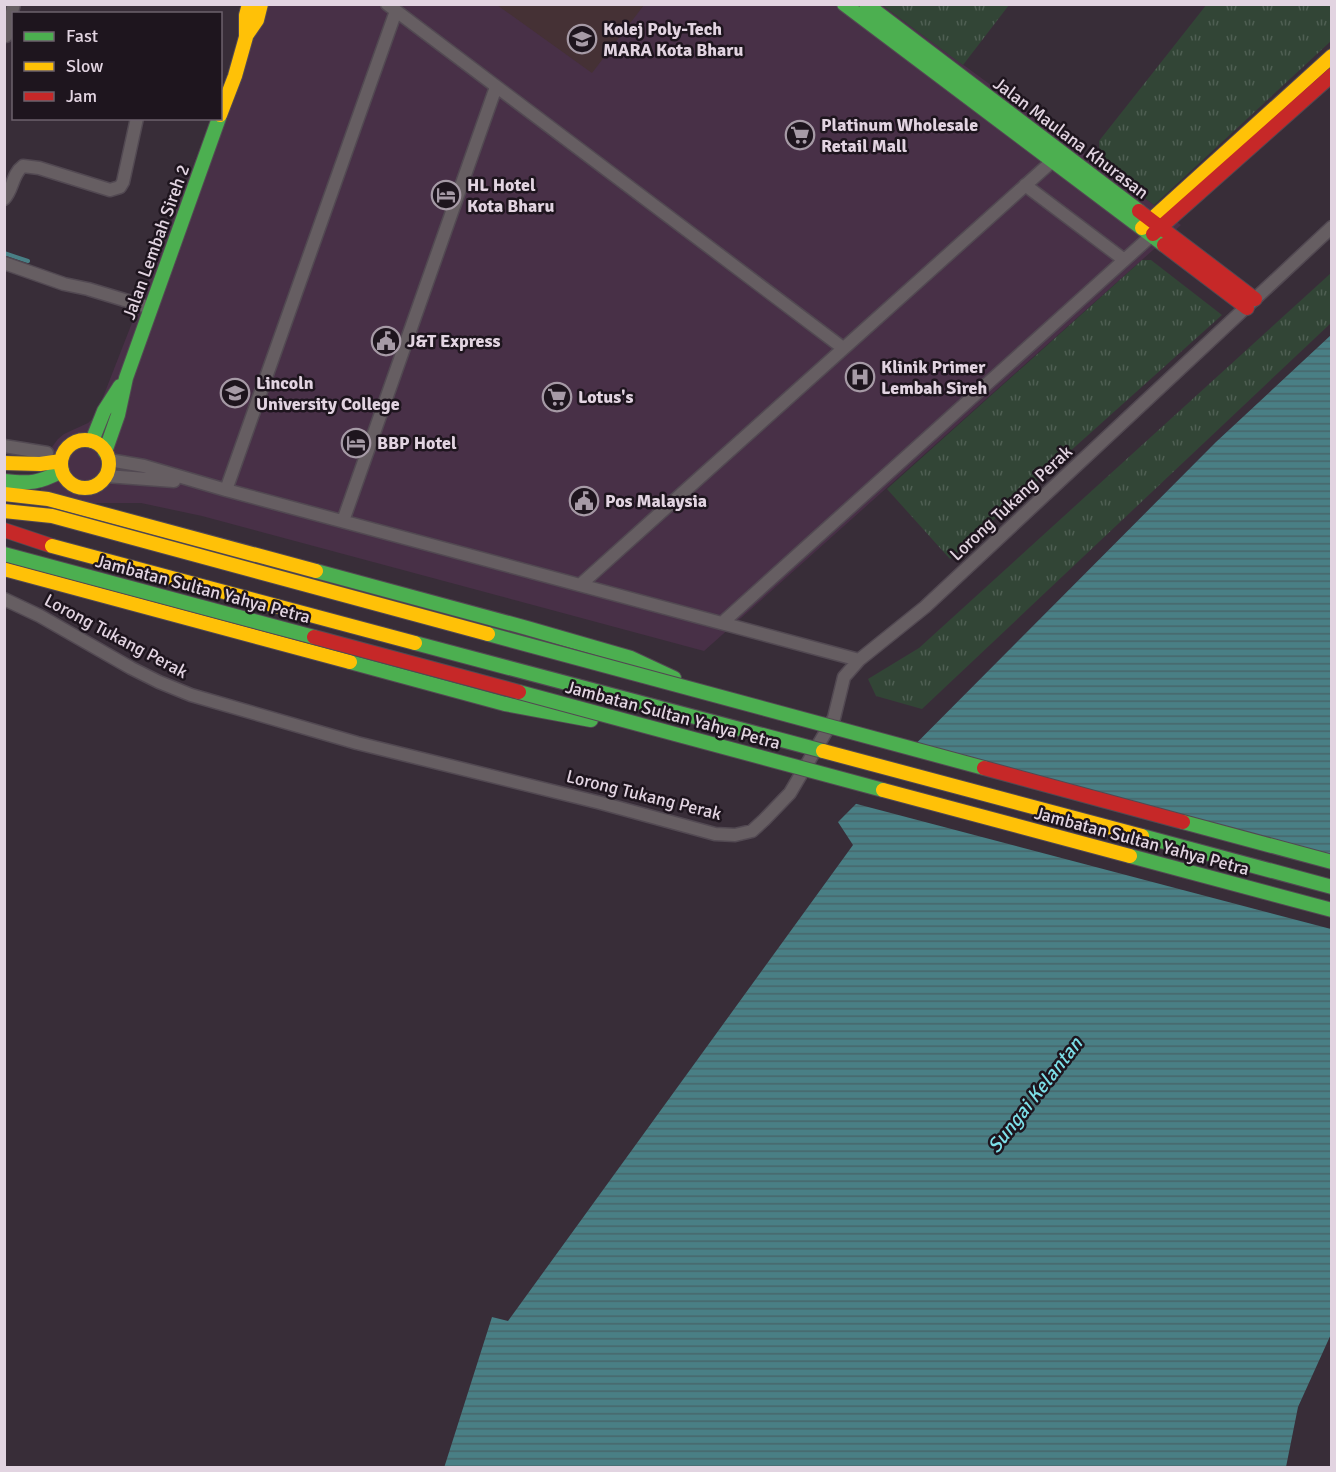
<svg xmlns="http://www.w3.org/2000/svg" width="1336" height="1472" font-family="Signika,sans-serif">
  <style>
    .built { fill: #483047 }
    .education { fill: #453135 }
    .grass { fill: url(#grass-tufts) }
    .water { fill: url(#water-rules) }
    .pier { fill: #382d38 }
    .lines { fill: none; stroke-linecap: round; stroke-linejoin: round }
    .stream { stroke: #497f85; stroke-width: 4 }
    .street-casing { stroke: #524952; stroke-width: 15 }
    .fast-casing { stroke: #524952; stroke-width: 16 }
    .slow-casing { stroke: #524952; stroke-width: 16 }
    .jam-casing { stroke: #524952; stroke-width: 16 }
    .street { stroke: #665e62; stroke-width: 12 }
    .fast { stroke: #4caf50; stroke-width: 14 }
    .slow { stroke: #ffc107; stroke-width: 14 }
    .jam { stroke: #c62828; stroke-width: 14 }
    .fast-bridge-casing { stroke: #524952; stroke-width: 16; stroke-linecap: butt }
    .slow-bridge-casing { stroke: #524952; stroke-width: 16; stroke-linecap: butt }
    .jam-bridge-casing { stroke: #524952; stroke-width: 16; stroke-linecap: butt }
    .fast-bridge { stroke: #4caf50; stroke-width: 14 }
    .slow-bridge { stroke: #ffc107; stroke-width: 14 }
    .jam-bridge { stroke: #c62828; stroke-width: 14 }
    .labels { text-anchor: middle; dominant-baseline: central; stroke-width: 5; stroke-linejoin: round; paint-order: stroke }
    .poi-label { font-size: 18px; font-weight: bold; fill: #e2d4e1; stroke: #1e151e; text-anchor: start }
    .street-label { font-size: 18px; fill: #e2d4e1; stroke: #1e151e }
    .water-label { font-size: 20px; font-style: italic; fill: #7ddfe8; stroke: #1e151e }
  </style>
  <defs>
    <pattern id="grass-tufts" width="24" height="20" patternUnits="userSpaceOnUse" patternTransform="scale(1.5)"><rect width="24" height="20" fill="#324536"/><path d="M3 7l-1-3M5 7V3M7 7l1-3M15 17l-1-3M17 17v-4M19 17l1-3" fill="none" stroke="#4f5f53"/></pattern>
    <pattern id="water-rules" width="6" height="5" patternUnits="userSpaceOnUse" patternTransform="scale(1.5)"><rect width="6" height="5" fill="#497f85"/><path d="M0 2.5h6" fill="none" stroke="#47666b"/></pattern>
  </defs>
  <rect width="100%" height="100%" fill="#382d38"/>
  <!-- built -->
  <path class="built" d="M 256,5 L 882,5 L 1181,225 L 704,651 L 202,516 L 141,503 L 92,503 L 40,493 L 49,456 L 52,447 L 58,439 L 64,434 L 88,423 L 94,417 L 98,410 Z"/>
  <!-- education -->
  <path class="education" d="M 497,5 L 644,4 L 644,5 L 592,73 Z"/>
  <!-- grass -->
  <path class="grass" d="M 1207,4 L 1331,5 L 1331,41 L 1154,205 L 1100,165 L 1099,141 Z
    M 882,5 L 1009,5 L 963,65 Z
    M 1142,260 L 1151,260 L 1222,315 L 950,559 L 887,489 Z
    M 1331,273 L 1331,323 L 922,709 L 876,696 L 868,679 L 919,648 Z"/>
  <!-- water -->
  <path class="water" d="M 1331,335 L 1332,1332 L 1298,1407 L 1286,1467 L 444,1468 L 492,1317 L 508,1321 L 853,845 L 838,822 L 1216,442 Z"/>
  <!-- pier -->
  <path class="pier" d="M 913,742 L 1331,857 L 1331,929 L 853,803 Z"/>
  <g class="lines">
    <!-- stream -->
    <path class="stream" d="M 4,253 L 28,261"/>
    <!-- street casing -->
    <g class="street-casing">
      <path id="street" d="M 387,4 L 843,348
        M 4,35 L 6,36 L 14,4
        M 1025,185 L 1123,259
        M 4,199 C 13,190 12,174 23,166 L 39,168 L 110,190 L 120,187 L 123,182 L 137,118
        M 4,263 L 64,284 L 88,289 L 151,308
        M 4,446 L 47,453
        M 109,460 L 144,466 L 226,490 L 859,660
        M 106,476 L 174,481
        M 226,490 L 396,11
        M 343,521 L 496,87
        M 580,585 L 1058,156
        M 4,599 L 40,616 L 131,668 L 159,682 L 191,695 L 357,743 L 601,803 L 715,834 L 735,835 L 752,831 L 764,820 L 790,793 L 834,718 L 844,677 L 859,660 L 925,607 L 1332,227
        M 722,623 L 1151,236"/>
    </g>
    <!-- fast casing -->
    <g class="fast-casing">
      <path id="fast" d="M 844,4 L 1164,245
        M 866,4 L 1139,211
        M 92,441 L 104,411 L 120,386
        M 105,452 L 118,415 L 126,378 L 219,118
        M 4,481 C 30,484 39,483 62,471
        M 316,571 L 527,628 L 631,658 L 674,678
        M 350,662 L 505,704 L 591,720"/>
    </g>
    <!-- slow casing -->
    <g class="slow-casing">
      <path id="slow" d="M 246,36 L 257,20 L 261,4
        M 220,115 L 235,76 L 246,37 L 246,15 L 249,4
        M 1142,228 L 1332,56
        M61 464a24 24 0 1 1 48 0a24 24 0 1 1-48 0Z
        M 4,463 L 40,464 L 61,461
        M 4,494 L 48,499 L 316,571
        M 4,569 L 350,662"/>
    </g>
    <!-- jam casing -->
    <g class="jam-casing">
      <path id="jam" d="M 1139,211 L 1255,299
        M 1153,234 L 1332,75
        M 1164,245 L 1247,308
        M 4,530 L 52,546"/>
    </g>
    <!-- street -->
    <use href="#street" class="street"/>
    <!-- fast -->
    <use href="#fast" class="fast"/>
    <!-- slow -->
    <use href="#slow" class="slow"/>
    <!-- jam -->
    <use href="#jam" class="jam"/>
    <!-- fast-bridge casing -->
    <g class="fast-bridge-casing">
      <path id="fast-bridge" d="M 4,554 L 314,637
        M 488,634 L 984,768
        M 415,643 L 823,751
        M 519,692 L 883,790
        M 1183,822 L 1332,862
        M 1142,836 L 1332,887
        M 1130,856 L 1332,910"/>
    </g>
    <!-- slow-bridge casing -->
    <g class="slow-bridge-casing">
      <path id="slow-bridge" d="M 4,511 L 52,516 L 488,634
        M 52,546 L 415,643
        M 823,751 L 1142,836
        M 883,790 L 1130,856"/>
    </g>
    <!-- jam-bridge casing -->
    <g class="jam-bridge-casing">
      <path id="jam-bridge" d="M 314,637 L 519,692
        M 984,768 L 1183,822"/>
    </g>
    <!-- fast-bridge -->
    <use href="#fast-bridge" class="fast-bridge"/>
    <!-- slow-bridge -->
    <use href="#slow-bridge" class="slow-bridge"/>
    <!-- jam-bridge -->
    <use href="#jam-bridge" class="jam-bridge"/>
  </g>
  <!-- icons -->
  <defs>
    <g id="university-ring" transform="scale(1.5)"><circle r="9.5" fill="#1e151e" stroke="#a69aa6" stroke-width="1.5"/><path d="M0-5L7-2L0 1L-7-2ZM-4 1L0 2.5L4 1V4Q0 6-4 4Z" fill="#a69aa6"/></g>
    <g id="supermarket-ring" transform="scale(1.5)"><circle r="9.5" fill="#1e151e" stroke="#a69aa6" stroke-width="1.5"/><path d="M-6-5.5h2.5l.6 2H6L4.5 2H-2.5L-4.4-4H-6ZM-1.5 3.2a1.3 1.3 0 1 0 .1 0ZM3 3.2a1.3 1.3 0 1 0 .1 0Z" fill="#a69aa6"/></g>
    <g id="hotel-ring" transform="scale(1.5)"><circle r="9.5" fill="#1e151e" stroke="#a69aa6" stroke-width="1.5"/><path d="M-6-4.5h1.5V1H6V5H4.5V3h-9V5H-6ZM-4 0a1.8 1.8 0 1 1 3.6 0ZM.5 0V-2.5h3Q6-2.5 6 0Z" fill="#a69aa6"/></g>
    <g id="civic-ring" transform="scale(1.5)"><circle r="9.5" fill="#1e151e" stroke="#a69aa6" stroke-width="1.5"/><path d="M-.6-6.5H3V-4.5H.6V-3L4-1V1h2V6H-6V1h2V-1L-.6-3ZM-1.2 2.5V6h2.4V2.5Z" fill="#a69aa6"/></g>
    <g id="hospital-ring" transform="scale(1.5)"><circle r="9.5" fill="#1e151e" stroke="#a69aa6" stroke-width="1.5"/><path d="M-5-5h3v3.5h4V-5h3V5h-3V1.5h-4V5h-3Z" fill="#a69aa6"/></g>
  </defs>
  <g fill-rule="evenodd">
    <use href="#university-ring" x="582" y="39"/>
    <use href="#supermarket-ring" x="800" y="135"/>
    <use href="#hotel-ring" x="446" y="195"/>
    <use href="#civic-ring" x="386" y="341"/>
    <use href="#hospital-ring" x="860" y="377"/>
    <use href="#university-ring" x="235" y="393"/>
    <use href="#supermarket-ring" x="557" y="397"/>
    <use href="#hotel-ring" x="356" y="443"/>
    <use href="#civic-ring" x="584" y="501"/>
  </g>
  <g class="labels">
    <!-- poi labels -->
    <g class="poi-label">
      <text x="603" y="29">Kolej Poly-Tech<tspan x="603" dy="21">MARA Kota Bharu</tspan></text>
      <text x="821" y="125">Platinum Wholesale<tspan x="821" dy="21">Retail Mall</tspan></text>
      <text x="467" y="185">HL Hotel<tspan x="467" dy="21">Kota Bharu</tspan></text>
      <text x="407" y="341">J&amp;T Express</text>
      <text x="881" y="367">Klinik Primer<tspan x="881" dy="21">Lembah Sireh</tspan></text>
      <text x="256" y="383">Lincoln<tspan x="256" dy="21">University College</tspan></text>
      <text x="578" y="397">Lotus's</text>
      <text x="377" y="443">BBP Hotel</text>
      <text x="605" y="501">Pos Malaysia</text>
    </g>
    <!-- street labels -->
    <g class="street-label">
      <text transform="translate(1071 138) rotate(37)">Jalan Maulana Khurasan</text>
      <text transform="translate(156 242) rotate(-70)">Jalan Lembah Sireh 2</text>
      <text transform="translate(1011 503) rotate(-43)">Lorong Tukang Perak</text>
      <text transform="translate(203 589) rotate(15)">Jambatan Sultan Yahya Petra</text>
      <text transform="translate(116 636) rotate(28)">Lorong Tukang Perak</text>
      <text transform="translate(673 715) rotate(15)">Jambatan Sultan Yahya Petra</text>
      <text transform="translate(644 795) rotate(14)">Lorong Tukang Perak</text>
      <text transform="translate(1142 841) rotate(15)">Jambatan Sultan Yahya Petra</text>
    </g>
    <!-- water labels -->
    <g class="water-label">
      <text transform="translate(1035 1095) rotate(-52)">Sungai Kelantan</text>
    </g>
  </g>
  <!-- border -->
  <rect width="1336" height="1472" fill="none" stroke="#e2d4e1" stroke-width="12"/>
  <!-- legend -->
  <rect x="12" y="12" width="210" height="108" fill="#1e151e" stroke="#6c616c" stroke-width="1.5"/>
  <rect x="24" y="32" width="30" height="9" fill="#4caf50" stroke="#6c616c" stroke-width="1.5"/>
  <text x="66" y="42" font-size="18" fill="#e2d4e1">Fast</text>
  <rect x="24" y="62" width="30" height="9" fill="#ffc107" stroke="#6c616c" stroke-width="1.5"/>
  <text x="66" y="72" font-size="18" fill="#e2d4e1">Slow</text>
  <rect x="24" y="92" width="30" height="9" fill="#c62828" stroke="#6c616c" stroke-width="1.5"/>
  <text x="66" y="102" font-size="18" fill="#e2d4e1">Jam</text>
</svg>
